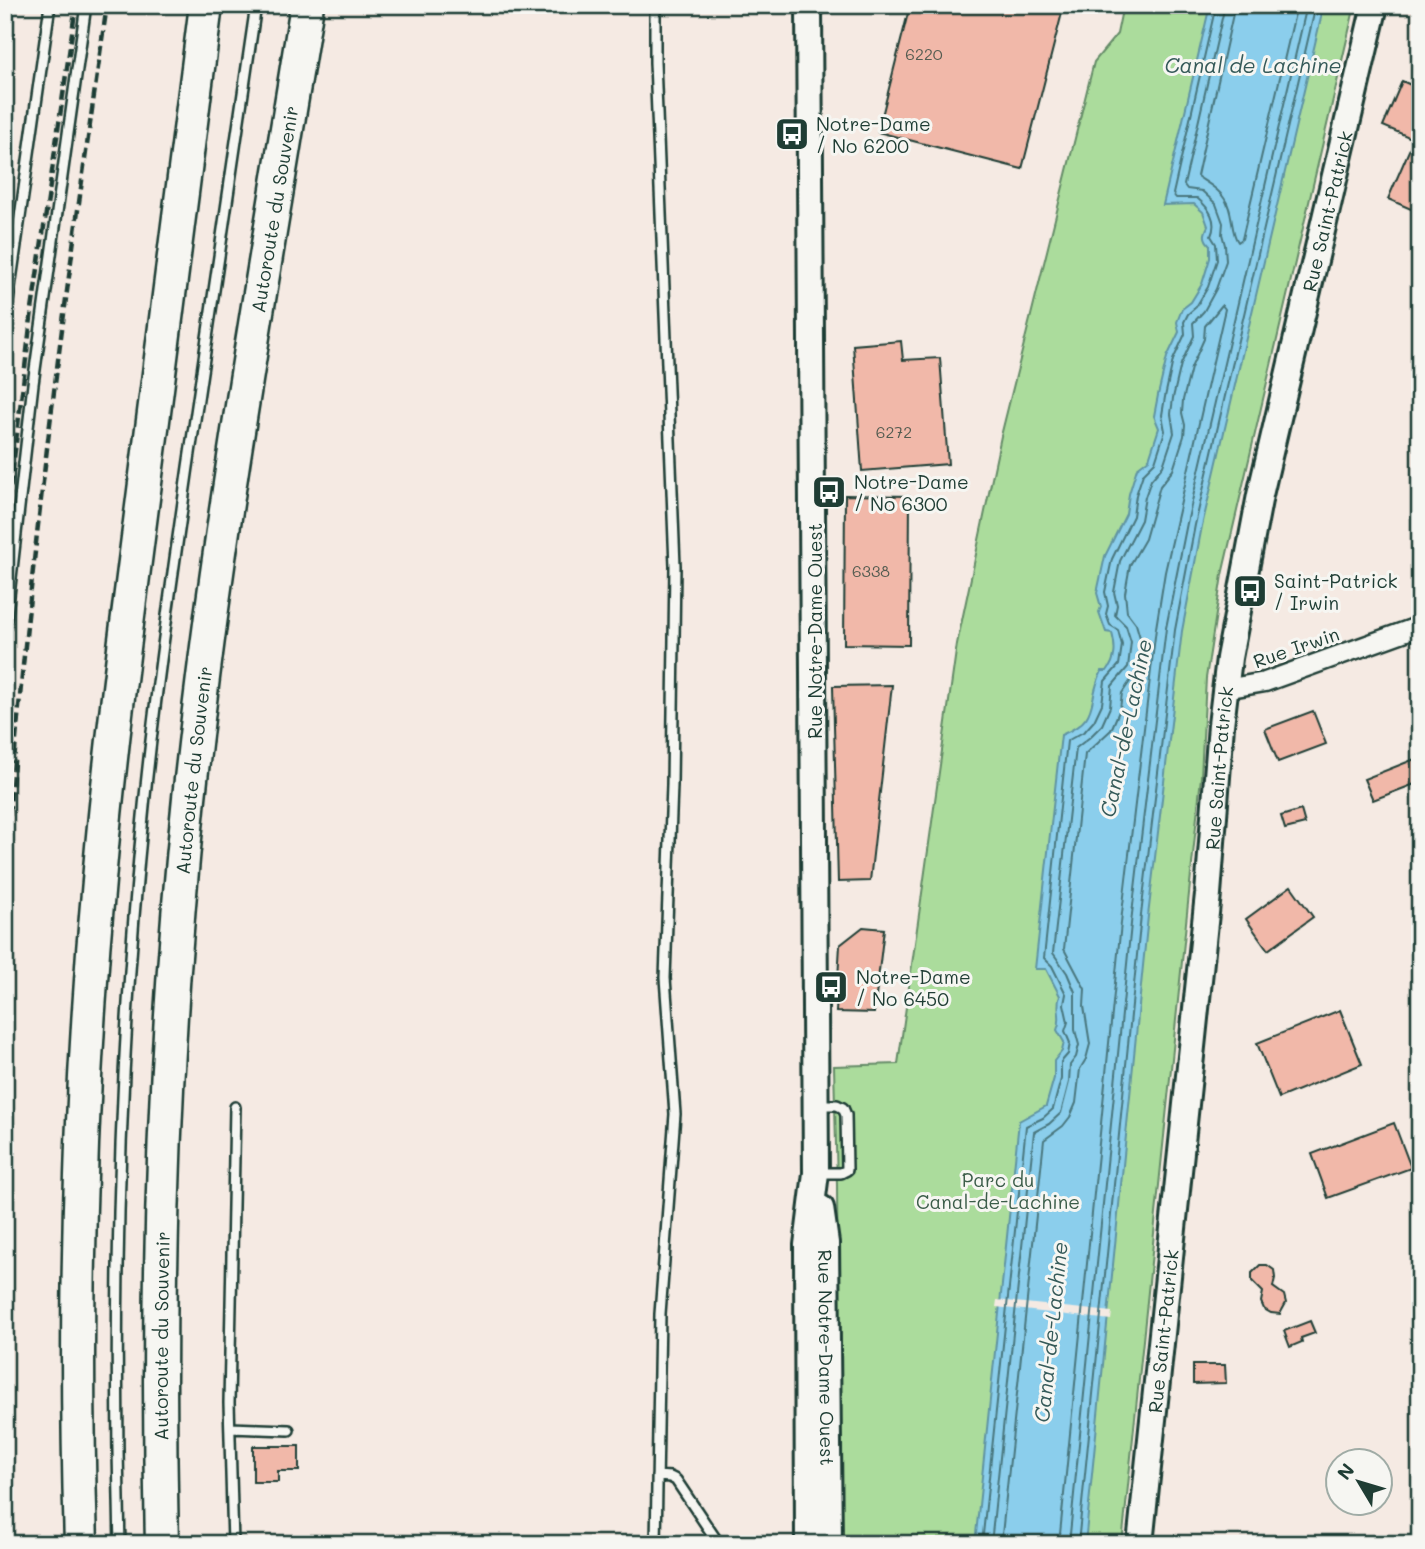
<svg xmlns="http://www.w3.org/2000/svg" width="1425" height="1549" font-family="Mali,sans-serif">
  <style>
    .green { fill: #abdc9c; stroke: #658c68; stroke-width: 2 }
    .water { fill: #8bceec; stroke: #6094a2; stroke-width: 2 }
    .pier { fill: #f5eae3 }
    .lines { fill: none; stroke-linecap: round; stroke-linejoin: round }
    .shore { stroke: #4a777e; stroke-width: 2 }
    .building { fill: #f1b8a9; stroke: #1f3d34; stroke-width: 2 }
    .service-casing { stroke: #1f3d34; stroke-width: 14 }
    .minor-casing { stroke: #1f3d34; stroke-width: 23 }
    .secondary-casing { stroke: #1f3d34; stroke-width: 30 }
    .motorway-casing { stroke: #1f3d34; stroke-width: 37 }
    .service { stroke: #f6f6f2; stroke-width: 9 }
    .minor { stroke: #f6f6f2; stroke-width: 18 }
    .secondary { stroke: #f6f6f2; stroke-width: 24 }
    .motorway { stroke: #f6f6f2; stroke-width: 32 }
    .rail { stroke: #1f3d34; stroke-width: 4.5; stroke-dasharray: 10 5; stroke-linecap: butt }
    .labels { text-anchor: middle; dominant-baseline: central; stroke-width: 6; stroke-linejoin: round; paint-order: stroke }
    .number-label { font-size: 16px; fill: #545c51 }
    .poi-label { font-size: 19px; fill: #1f3d34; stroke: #f6f6f2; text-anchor: start }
    .street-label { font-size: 19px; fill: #1f3d34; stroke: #f6f6f2 }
    .park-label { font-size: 19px; fill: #3b5d49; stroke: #f6f6f2 }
    .water-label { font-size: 21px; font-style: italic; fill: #355a59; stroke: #f6f6f2 }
  </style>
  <rect width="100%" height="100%" fill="#f5eae3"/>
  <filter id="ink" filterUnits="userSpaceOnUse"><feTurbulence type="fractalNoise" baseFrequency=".0143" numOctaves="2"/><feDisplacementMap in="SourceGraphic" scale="14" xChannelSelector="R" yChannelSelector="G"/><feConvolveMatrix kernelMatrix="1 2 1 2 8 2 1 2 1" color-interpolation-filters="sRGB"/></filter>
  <g filter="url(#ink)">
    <!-- green -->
    <path class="green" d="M 1123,5 L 1355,5 L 1222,575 L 1206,678 L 1201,777 L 1122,1544 L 840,1544 L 837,1185 L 834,1066 L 898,1064 L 957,644 L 1001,436 L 1094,62 L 1117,34 Z"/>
    <!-- water -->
    <path class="water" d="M 1210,5 L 1324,5 L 1202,526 L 1182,631 L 1148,916 L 1085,1544 L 975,1544 L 1019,1121 L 1046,1106 L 1054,1078 L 1054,1061 L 1062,1051 L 1064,1042 L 1057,1030 C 1063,1018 1055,1008 1060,996 L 1046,969 L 1035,969 L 1061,735 C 1102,718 1086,702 1102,671 L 1107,671 C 1116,659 1116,648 1112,633 L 1106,632 L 1099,612 L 1101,607 L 1097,593 L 1105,556 L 1126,514 L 1129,494 L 1137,468 L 1149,459 L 1159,428 L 1154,416 L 1158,395 L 1167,357 L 1179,332 L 1177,322 L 1182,309 L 1191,302 L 1202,284 L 1210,258 L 1210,245 C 1203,238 1204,234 1208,226 L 1203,212 L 1194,204 L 1163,205 Z"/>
    <!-- pier -->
    <path class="pier" d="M 997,1300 L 1112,1312 L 1111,1320 L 996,1307 Z"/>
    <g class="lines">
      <!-- shore -->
      <path class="shore" d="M 1235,5 L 1197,176 C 1206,183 1217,187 1224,198 C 1234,211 1230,232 1238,242 L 1242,239 L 1297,5
        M 982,1544 L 1026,1126 L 1043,1118 L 1053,1109 L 1061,1079 L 1061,1062 L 1068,1054 L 1070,1043 L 1065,1031 L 1068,1022 L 1064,1004 L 1066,994 L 1052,966 L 1044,958 L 1067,741 L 1085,731 L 1094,721 L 1102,704 L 1105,681 L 1119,665 L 1122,645 L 1118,630 L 1110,625 L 1106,614 L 1108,606 L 1105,592 L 1112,559 L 1133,516 L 1136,495 L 1143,474 L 1155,462 L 1165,431 L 1162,415 L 1165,397 L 1173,360 L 1185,334 L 1184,322 L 1188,314 L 1196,307 L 1208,287 L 1217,260 L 1216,244 L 1211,236 C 1218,220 1209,208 1197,198 L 1176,198 L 1173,194 L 1216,5
        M 991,1544 L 1034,1132 L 1049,1124 L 1061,1113 L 1069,1082 L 1070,1065 L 1076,1057 L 1079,1045 L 1075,1030 L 1075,992 L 1067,973 L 1053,953 L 1076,748 L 1090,737 L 1102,725 L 1110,707 L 1112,686 L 1128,667 L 1131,642 L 1126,626 L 1115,615 L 1117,605 L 1114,592 L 1120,561 L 1141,520 L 1145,497 L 1151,480 L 1163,466 L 1174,433 L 1171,414 L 1173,398 L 1181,364 L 1194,336 L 1193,323 L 1204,311 L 1216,289 L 1226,261 L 1225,245 L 1222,234 L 1223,223 L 1216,204 L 1202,191 L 1187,189 L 1184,185 L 1225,5
        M 1001,1544 L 1044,1140 L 1063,1126 L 1070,1117 L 1076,1103 L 1080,1069 L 1086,1059 L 1090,1044 L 1084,1006 L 1085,989 L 1064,949 L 1085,754 L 1111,730 L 1120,709 L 1122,693 L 1138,670 L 1141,641 L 1136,624 L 1127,612 L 1125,593 L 1130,565 L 1145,539 L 1160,486 L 1173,470 L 1184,436 L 1185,425 L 1182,413 L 1183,400 L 1191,368 L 1204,339 L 1205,326 L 1222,305 L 1225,309 L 1165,572 L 1156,628 L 1122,913 L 1059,1544
        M 1069,1544 L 1132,914 L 1166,628 L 1187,523 L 1307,5
        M 1078,1544 L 1141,915 L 1175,630 L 1195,525 L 1316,5"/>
    </g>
    <!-- building -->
    <path class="building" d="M 910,5 L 1064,5 L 1022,169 L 878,132 Z
      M 1402,81 L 1420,89 L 1420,213 L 1388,199 L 1414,139 L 1383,126 Z
      M 901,341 L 903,360 L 940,358 L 948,464 L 862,471 L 853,345 Z
      M 845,495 L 910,496 L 909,645 L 844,644 Z
      M 892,685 L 870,881 L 838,882 L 833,686 Z
      M 1313,711 L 1326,744 L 1278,762 L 1265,729 Z
      M 1420,757 L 1420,782 L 1373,800 L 1364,779 Z
      M 1301,810 L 1305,824 L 1285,829 L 1281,816 Z
      M 1291,886 L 1313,917 L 1268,950 L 1246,919 Z
      M 863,927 L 884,929 L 874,1013 L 836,1012 L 840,945 Z
      M 1340,1010 L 1362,1064 L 1279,1098 L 1257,1043 Z
      M 1394,1123 L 1411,1168 L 1328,1198 L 1312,1154 Z
      M 1260,1265 L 1267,1265 L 1274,1270 L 1275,1278 L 1273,1287 L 1284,1295 L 1286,1303 L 1280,1314 L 1271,1313 L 1264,1309 L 1261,1302 L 1263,1292 L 1252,1281 L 1252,1273 Z
      M 1310,1321 L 1315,1333 L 1301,1338 L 1302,1342 L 1290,1347 L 1284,1331 Z
      M 1193,1365 L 1225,1365 L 1226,1383 L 1193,1384 Z
      M 253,1446 L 299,1446 L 299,1471 L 278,1471 L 278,1482 L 253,1482 Z"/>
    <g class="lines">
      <!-- service casing -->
      <g class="service-casing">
        <path id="service" d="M 655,5 L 655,62 L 675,566 L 672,785 L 665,978 L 675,1114 L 660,1314 L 656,1544
          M 5,323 L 50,5
          M 5,631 L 33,384 L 86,5
          M 817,1173 L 841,1173 L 847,1170 L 846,1115 L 843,1108 L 837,1105 L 818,1105
          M 230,1428 L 289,1430
          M 657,1476 L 670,1477 L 676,1480 L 719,1544
          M 120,1544 C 113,1298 119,1051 144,806 C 155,693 172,580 188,467 C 210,313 233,159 256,5
          M 233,1544 L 229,1403 L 235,1107"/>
      </g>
      <!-- minor casing -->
      <g class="minor-casing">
        <path id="minor" d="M 1225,689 L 1265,682 L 1420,626"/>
      </g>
      <!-- secondary casing -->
      <g class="secondary-casing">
        <g id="secondary">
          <path id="s1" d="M 821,1208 L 826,1243 L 829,1544"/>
          <path d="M 808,1544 L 807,1245 L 816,1173 L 809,5"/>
          <path id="s2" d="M 1140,1544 L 1208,894 L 1221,725 L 1229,658 L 1260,495 L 1375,5"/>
        </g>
      </g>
      <!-- motorway casing -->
      <g class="motorway-casing">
        <g id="motorway">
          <path d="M 81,1544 C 74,1319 79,1093 100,869 C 111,742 128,616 144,491 C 165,329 186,167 206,5"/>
          <path id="s3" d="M 162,1544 C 156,1295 163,1046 189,798 C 217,532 265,269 307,5"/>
        </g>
      </g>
      <!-- service -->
      <use href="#service" class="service"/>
      <!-- minor -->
      <use href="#minor" class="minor"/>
      <!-- secondary -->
      <use href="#secondary" class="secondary"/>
      <!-- motorway -->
      <use href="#motorway" class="motorway"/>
      <!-- rail -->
      <path class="rail" d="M 5,532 L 32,310 L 76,5
        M 5,875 C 26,583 65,295 107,5"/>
    </g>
  </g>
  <!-- icons -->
  <defs>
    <g id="bus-square" transform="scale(1.75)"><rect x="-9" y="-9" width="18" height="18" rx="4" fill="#1f3d34" stroke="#f6f6f2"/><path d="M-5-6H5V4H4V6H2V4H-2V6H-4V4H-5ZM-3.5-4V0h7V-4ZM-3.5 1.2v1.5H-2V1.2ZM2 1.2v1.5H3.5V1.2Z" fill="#fff"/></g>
  </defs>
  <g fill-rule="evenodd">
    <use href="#bus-square" x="792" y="134"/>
    <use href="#bus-square" x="829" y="492"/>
    <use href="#bus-square" x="1250" y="591"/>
    <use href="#bus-square" x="831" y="987"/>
  </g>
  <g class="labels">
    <!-- number labels -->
    <g class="number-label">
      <text x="924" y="53">6220</text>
      <text x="894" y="431">6272</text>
      <text x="871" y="570">6338</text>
    </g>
    <!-- poi labels -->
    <g class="poi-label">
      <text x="816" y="123">Notre-Dame<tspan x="816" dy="22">/ No 6200</tspan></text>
      <text x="854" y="481">Notre-Dame<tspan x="854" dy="22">/ No 6300</tspan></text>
      <text x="1274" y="580">Saint-Patrick<tspan x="1274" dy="22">/ Irwin</tspan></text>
      <text x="856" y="976">Notre-Dame<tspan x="856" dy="22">/ No 6450</tspan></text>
    </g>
    <!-- street labels -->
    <g class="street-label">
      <text stroke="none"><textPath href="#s3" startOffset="1342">Autoroute du Souvenir</textPath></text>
      <text stroke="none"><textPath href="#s2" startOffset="1348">Rue Saint-Patrick</textPath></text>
      <text transform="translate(814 631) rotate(-90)">Rue Notre-Dame Ouest</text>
      <text transform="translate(1296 647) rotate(-19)">Rue Irwin</text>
      <text stroke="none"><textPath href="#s2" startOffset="780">Rue Saint-Patrick</textPath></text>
      <text stroke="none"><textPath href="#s3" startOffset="775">Autoroute du Souvenir</textPath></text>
      <text stroke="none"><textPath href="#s2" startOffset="214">Rue Saint-Patrick</textPath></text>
      <text stroke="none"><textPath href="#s3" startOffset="208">Autoroute du Souvenir</textPath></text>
      <text stroke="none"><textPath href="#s1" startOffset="150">Rue Notre-Dame Ouest</textPath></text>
    </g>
    <!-- park labels -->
    <g class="park-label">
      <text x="998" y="1179">Parc du<tspan x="998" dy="22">Canal-de-Lachine</tspan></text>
    </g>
    <!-- water labels -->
    <g class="water-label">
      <text x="1253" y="64">Canal de Lachine</text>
      <text transform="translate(1125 728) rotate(-78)">Canal-de-Lachine</text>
      <text transform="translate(1050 1332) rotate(-84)">Canal-de-Lachine</text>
    </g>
  </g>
  <!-- margin -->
  <rect width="1425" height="1549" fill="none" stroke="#f6f6f2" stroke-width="28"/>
  <rect x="14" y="14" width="1397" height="1521" fill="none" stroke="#1f3d34" stroke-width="2.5" filter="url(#ink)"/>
  <!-- north arrow -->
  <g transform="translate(1359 1482) rotate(308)"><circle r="33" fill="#f6f6f2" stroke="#a0aca6" stroke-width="2"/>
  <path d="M0-5L12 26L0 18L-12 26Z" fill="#1f3d34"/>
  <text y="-10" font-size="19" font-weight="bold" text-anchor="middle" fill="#1f3d34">N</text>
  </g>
</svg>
